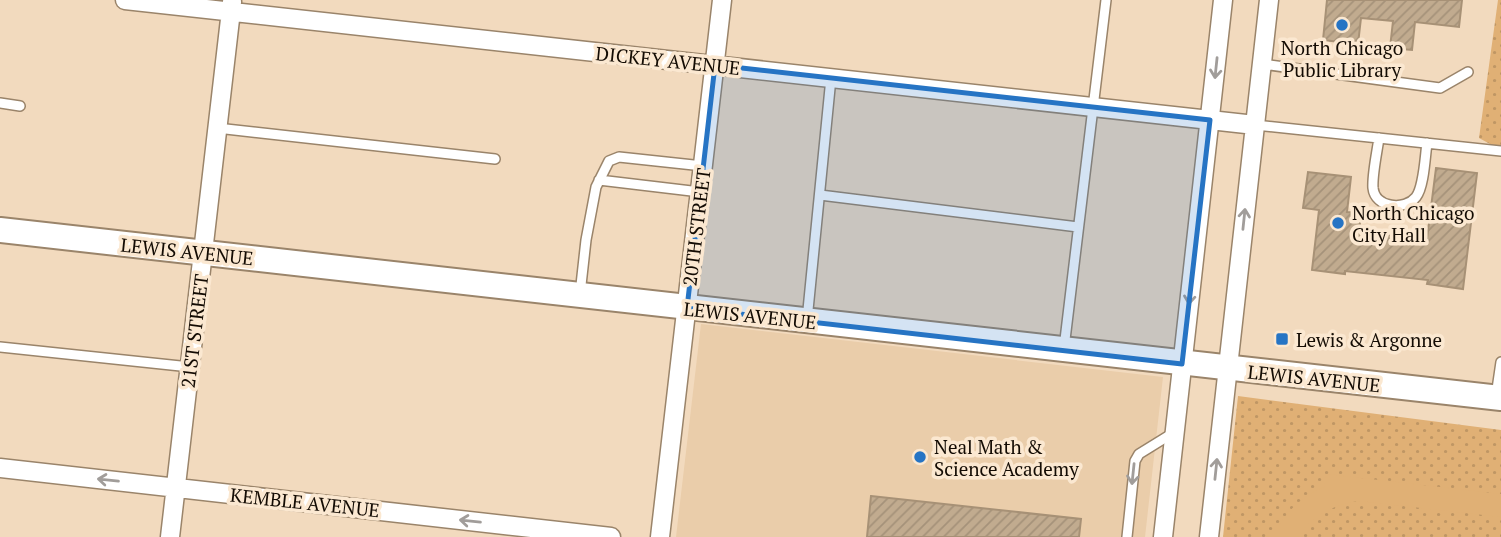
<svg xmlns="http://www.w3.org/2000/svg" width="1501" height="537" font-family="'PT Serif',serif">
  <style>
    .built { fill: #eacdaa }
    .park { fill: url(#park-dots) }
    .garden { fill: #e0b075 }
    .building { fill: url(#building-hatch); stroke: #a79176; stroke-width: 2 }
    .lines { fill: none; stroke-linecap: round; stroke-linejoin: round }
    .lane-casing { stroke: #9a846a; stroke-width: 12 }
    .street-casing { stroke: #9a846a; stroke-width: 21 }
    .secondary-casing { stroke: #9a846a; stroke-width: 28 }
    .lane { stroke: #fff; stroke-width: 9 }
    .street { stroke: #fff; stroke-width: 18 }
    .secondary { stroke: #fff; stroke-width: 24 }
    .oneway { stroke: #a19d9a }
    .marked { fill: #2674c4; fill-opacity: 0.2; stroke: #2674c4; stroke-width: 5; stroke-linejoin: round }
    .poi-dot { fill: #2674c4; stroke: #fbe8d1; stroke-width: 2.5 }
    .labels { text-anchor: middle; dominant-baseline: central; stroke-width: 7; stroke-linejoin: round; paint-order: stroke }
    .poi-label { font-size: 19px; fill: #130b03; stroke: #fbe8d1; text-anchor: start }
    .street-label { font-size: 19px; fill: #130b03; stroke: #fbe8d1 }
  </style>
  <defs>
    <pattern id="park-dots" width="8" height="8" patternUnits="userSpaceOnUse" patternTransform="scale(1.75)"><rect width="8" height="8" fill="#e0b075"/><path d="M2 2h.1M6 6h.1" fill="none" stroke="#bf9664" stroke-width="1.8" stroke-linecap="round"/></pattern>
    <pattern id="building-hatch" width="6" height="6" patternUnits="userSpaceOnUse" patternTransform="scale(1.75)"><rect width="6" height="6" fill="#c1ab8f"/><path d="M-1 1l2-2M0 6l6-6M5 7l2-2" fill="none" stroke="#a5927a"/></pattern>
  </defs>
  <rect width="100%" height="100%" fill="#f2dabe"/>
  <!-- built -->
  <path class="built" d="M 701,324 L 1163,377 L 1145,537 L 676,537 Z"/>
  <!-- park -->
  <path class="park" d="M 1498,0 L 1501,0 L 1501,150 L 1479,138 Z
    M 1238,396 L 1501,430 L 1501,537 L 1223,537 Z"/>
  <!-- garden -->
  <path class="garden" d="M 1326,474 L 1501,494 L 1501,517 L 1359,501 C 1334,504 1312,516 1297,537 L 1272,537 C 1284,514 1301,496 1324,487 Z"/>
  <!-- building -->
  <path class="building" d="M 1327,0 L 1462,0 L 1459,27 L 1415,22 L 1412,50 L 1390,48 L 1393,21 L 1361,18 L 1358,44 L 1323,40 Z
    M 1436,168 L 1477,173 L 1463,289 L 1427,284 L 1428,280 L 1345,271 L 1345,274 L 1312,270 L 1319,210 L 1303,208 L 1308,172 L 1351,177 L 1347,212 L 1361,213 L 1359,232 L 1427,239 Z
    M 871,496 L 1081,519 L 1079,537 L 867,537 Z"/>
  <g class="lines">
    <!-- lane casing -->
    <g class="lane-casing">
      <path id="lane" d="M 1262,64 L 1440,88 L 1468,72
        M 0,103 L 20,106
        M 1255,125 L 1501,151
        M 217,128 L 495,159
        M 1379,138 C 1377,152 1372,175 1373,188 C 1375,208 1405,211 1416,197 C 1424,187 1425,157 1427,143
        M 599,180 L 700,192
        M 820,195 L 1078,227
        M 580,294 L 586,240 L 596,187 L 609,161 L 619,157 L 703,166
        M 807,320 L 831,78
        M 0,347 L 190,367
        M 1064,348 L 1106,0
        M 1496,396 L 1501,362
        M 1127,537 L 1135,461 L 1139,454 L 1173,433"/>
    </g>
    <!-- street casing -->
    <g class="street-casing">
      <path id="street" d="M 125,0 L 1255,125
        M 0,468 L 611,537
        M 170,537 L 232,2
        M 660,537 L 722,0
        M 1163,537 L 1223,0
        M 1209,537 L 1269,0"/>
    </g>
    <!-- secondary casing -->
    <g class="secondary-casing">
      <path id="secondary" d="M 0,230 L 1501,398"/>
    </g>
    <!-- lane -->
    <use href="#lane" class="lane"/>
    <!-- street -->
    <use href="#street" class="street"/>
    <!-- secondary -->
    <use href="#secondary" class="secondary"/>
  </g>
  <!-- one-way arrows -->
  <defs><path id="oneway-shaft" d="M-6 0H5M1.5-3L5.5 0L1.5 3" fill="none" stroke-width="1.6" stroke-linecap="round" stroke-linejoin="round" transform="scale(1.75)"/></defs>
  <g class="oneway">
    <use href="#oneway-shaft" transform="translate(1216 68) rotate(96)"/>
    <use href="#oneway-shaft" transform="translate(1244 219) rotate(-84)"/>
    <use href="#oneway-shaft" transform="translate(1190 294) rotate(96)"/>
    <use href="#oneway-shaft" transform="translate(1216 469) rotate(-84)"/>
    <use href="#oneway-shaft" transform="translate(1133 474) rotate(96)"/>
    <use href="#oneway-shaft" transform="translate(108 480) rotate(-174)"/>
    <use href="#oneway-shaft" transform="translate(470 521) rotate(-174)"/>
  </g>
  <!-- marked area -->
  <path class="marked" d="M 715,65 L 1210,120 L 1182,364 L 687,308 Z"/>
  <!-- markers -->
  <g class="poi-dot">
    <circle cx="1342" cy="25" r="7"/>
    <circle cx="1338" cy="223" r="7"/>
    <rect x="1275" y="332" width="14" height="14" rx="3.5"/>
    <circle cx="920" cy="457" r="7"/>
  </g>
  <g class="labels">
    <!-- poi labels -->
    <g class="poi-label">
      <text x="1342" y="47" text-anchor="middle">North Chicago<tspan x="1342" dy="22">Public Library</tspan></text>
      <text x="1352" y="212">North Chicago<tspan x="1352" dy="22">City Hall</tspan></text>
      <text x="1296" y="339">Lewis &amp; Argonne</text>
      <text x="934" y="446">Neal Math &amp;<tspan x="934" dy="22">Science Academy</tspan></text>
    </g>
    <!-- street labels -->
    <g class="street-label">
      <text transform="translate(668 60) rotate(6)">DICKEY AVENUE</text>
      <text transform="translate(696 227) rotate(-83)">20TH STREET</text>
      <text transform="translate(187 251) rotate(6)">LEWIS AVENUE</text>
      <text transform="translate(750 315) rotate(6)">LEWIS AVENUE</text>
      <text transform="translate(194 331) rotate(-83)">21ST STREET</text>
      <text transform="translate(1314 378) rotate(6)">LEWIS AVENUE</text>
      <text transform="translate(305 502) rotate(6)">KEMBLE AVENUE</text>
    </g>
  </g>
</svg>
